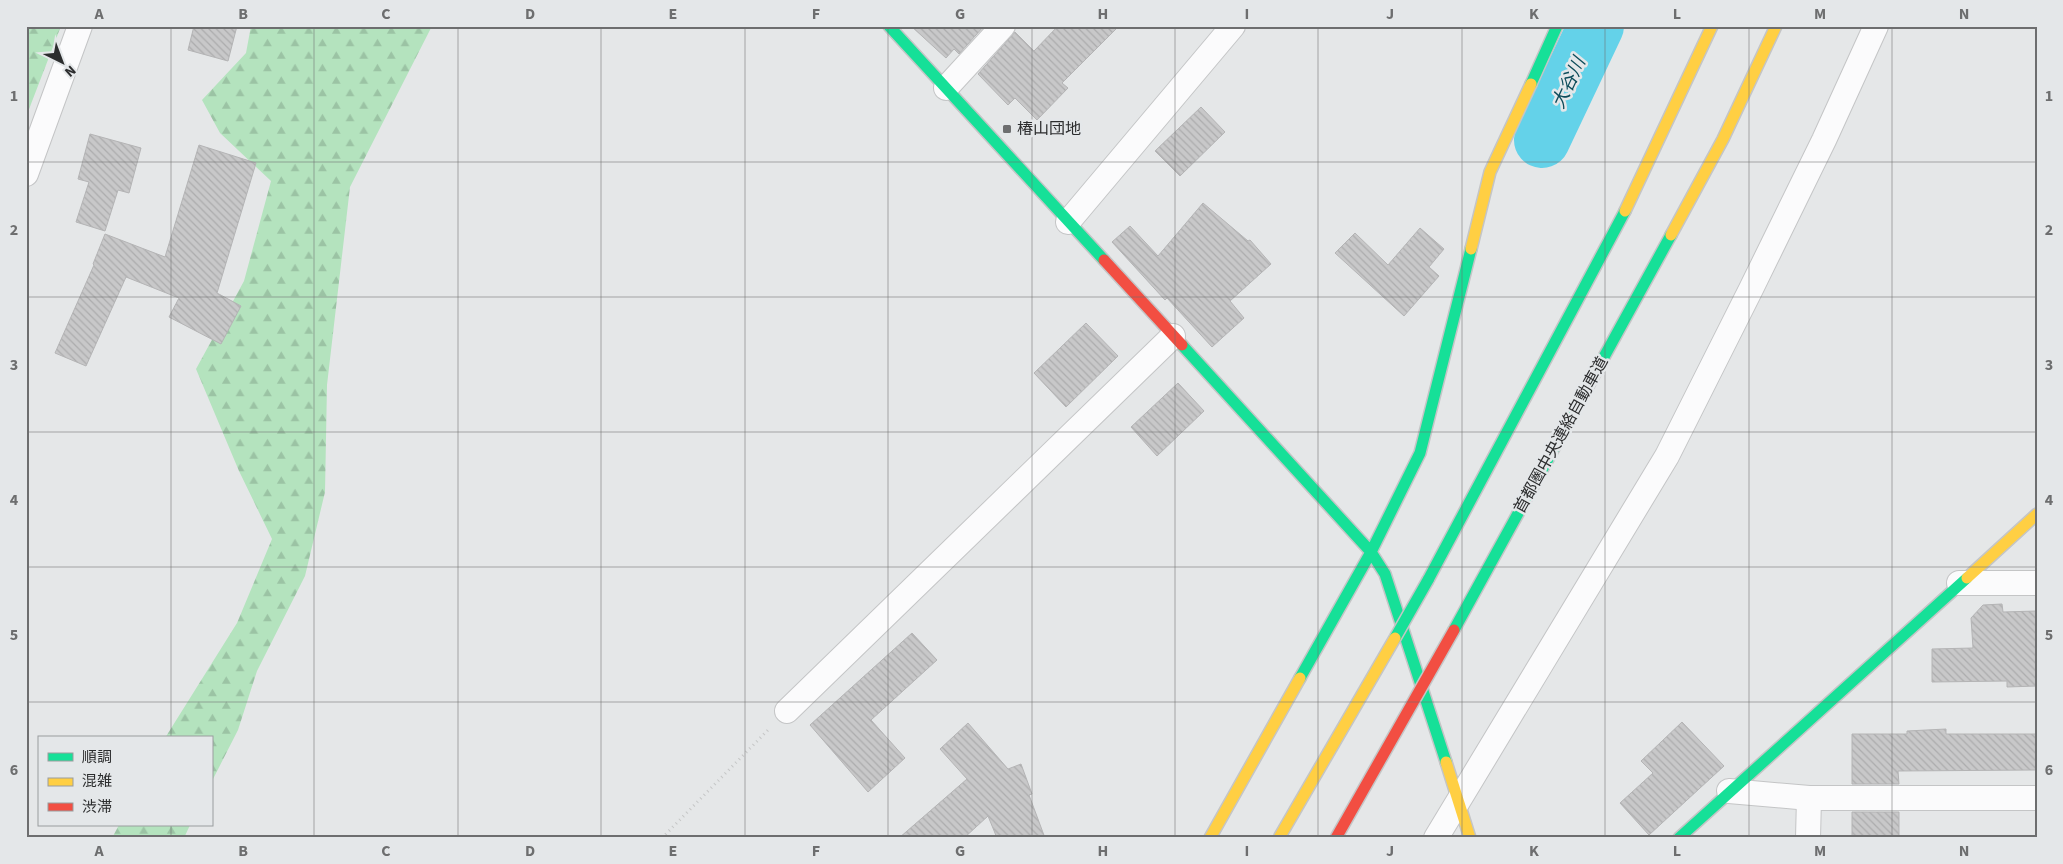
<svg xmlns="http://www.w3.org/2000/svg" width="2063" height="864" font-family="'Source Sans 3','Noto Sans JP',sans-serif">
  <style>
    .forest { fill: url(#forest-firs) }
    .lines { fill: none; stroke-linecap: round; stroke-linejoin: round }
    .river { stroke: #64d2e9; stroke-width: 56 }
    .building { fill: url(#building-back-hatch); stroke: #b4b4b5 }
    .street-casing { stroke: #c4c5c6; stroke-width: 26 }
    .fast-casing { stroke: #c4c5c6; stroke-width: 14 }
    .slow-casing { stroke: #c4c5c6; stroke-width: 14 }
    .jam-casing { stroke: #c4c5c6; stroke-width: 14 }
    .path { stroke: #c5c6c6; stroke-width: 3; stroke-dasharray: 1 4; stroke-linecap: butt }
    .street { stroke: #fbfbfc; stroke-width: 24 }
    .fast { stroke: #16e098; stroke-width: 11 }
    .slow { stroke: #ffcf43; stroke-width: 11 }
    .jam { stroke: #f24e42; stroke-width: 11 }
    .fast-bridge-casing { stroke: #c4c5c6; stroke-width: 14; stroke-linecap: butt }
    .slow-bridge-casing { stroke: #c4c5c6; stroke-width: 14; stroke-linecap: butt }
    .jam-bridge-casing { stroke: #c4c5c6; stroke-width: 14; stroke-linecap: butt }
    .fast-bridge { stroke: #16e098; stroke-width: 11 }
    .slow-bridge { stroke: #ffcf43; stroke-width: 11 }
    .jam-bridge { stroke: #f24e42; stroke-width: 11 }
    .grid { fill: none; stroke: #6d6e6f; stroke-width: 1; stroke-opacity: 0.55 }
    .poi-dot { fill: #6d6e6f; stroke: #e4e7e9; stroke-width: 2 }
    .labels { text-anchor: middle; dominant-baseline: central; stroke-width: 5; stroke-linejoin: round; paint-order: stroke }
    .poi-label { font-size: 16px; fill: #2c2d2e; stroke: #e4e7e9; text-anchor: start }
    .street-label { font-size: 16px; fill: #2c2d2e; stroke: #e4e7e9 }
    .water-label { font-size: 18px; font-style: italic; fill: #0d4c5a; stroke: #e4e7e9 }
    .neatline { fill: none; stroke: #6d6e6f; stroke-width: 2 }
    .grid-label { font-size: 16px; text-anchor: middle; font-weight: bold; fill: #6d6e6f }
  </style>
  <defs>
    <pattern id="forest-firs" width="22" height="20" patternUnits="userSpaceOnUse" patternTransform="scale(1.25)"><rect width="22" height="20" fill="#b4e3be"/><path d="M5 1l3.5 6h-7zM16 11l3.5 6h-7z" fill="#9bc3a4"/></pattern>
    <pattern id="building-back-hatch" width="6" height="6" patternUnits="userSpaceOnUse" patternTransform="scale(1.25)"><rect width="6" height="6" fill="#c8c8c9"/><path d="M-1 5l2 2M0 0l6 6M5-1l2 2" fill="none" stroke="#acacad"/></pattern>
  </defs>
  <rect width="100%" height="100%" fill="#e5e7e8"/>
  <!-- forest -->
  <path class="forest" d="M 26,26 L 61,26 L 26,117 Z
    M 251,26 L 432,26 L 350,187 L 327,385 L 325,492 L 305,576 L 257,671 L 238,730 L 211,783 L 211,738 L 165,738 L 237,623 L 272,539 L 239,471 L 196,369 L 244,281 L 271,181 L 220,133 L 202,100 L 246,53 Z
    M 119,825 L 190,825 L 184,838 L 112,838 Z"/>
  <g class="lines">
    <!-- river -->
    <path class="river" d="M 1542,140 L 1596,26"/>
  </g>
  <!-- building -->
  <path class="building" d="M 194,26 L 237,26 L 228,61 L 188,50 Z
    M 911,26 L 984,26 L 959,54 L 954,49 L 946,58 Z
    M 1058,26 L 1119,26 L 1062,83 L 1068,88 L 1037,120 L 1015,98 L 1008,105 L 978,74 L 1015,32 L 1034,51 Z
    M 1201,107 L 1225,132 L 1180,176 L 1155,151 Z
    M 90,134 L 141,148 L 129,193 L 118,190 L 105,231 L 76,222 L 89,182 L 78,179 Z
    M 199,145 L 256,163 L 217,293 L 241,306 L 221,344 L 169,317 L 179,298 L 126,277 L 86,366 L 55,353 L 94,265 L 93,264 L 105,234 L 165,257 Z
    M 1203,203 L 1248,241 L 1250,240 L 1271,264 L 1230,301 L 1244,318 L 1212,347 L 1167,298 L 1165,300 L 1112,242 L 1130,226 L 1158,256 Z
    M 1420,228 L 1444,249 L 1429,267 L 1439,276 L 1404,316 L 1335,253 L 1355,233 L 1388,265 Z
    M 1086,323 L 1118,356 L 1066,407 L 1034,373 Z
    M 1178,383 L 1204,411 L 1157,456 L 1131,427 Z
    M 2002,604 L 2003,612 L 2037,611 L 2037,686 L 2007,687 L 2007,681 L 1932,682 L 1932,649 L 1973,648 L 1971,618 L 1983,605 Z
    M 912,633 L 937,660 L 871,720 L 905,758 L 868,792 L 810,725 Z
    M 1682,722 L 1724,766 L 1649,835 L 1620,803 L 1653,773 L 1641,761 Z
    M 968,723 L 1008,769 L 1021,764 L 1032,794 L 1029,795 L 1045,838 L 997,838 L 988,816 L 964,838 L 899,838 L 967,779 L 940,749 Z
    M 1946,729 L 1946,734 L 2037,734 L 2037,770 L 1898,771 L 1899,784 L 1852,784 L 1852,734 L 1907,734 L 1907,731 Z
    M 1852,812 L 1899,812 L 1899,838 L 1852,838 Z"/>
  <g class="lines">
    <!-- street casing -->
    <g class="street-casing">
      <path id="street" d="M 946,88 L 1003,26
        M 26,174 L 80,26
        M 1068,222 L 1233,26
        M 1959,583 L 2037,583
        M 787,711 L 1173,336
        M 1729,791 L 1809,798 L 2037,798
        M 1436,838 L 1667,456 L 1751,289 L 1824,140 L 1876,26
        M 1808,838 L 1809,798"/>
    </g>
    <!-- fast casing -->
    <g class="fast-casing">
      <path id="fast" d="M 889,26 L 1104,260
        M 1531,84 L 1557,26
        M 1182,345 L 1371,552 L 1385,574 L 1446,762
        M 1428,580 L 1625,211
        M 1454,630 L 1671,235
        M 1300,678 L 1371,552 L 1420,453 L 1471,249
        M 1679,838 L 1967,578"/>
    </g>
    <!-- slow casing -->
    <g class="slow-casing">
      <path id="slow" d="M 1625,211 L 1712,26
        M 1671,235 L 1723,139 L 1776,26
        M 1471,249 L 1490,172 L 1531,84
        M 1967,578 L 2037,514
        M 1446,762 L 1470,838
        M 1210,838 L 1300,678"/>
    </g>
    <!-- jam casing -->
    <g class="jam-casing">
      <path id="jam" d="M 1104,260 L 1182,345"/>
    </g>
    <!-- path -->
    <path class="path" d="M 662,838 L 768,730"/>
    <!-- street -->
    <use href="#street" class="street"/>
    <!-- fast -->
    <use href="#fast" class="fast"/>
    <!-- slow -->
    <use href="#slow" class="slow"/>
    <!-- jam -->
    <use href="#jam" class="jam"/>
    <!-- fast-bridge casing -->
    <g class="fast-bridge-casing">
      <path id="fast-bridge" d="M 1395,638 L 1428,580"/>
    </g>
    <!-- slow-bridge casing -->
    <g class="slow-bridge-casing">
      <path id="slow-bridge" d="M 1279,838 L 1395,638"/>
    </g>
    <!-- jam-bridge casing -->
    <g class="jam-bridge-casing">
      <path id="jam-bridge" d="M 1336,838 L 1454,630"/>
    </g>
    <!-- fast-bridge -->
    <use href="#fast-bridge" class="fast-bridge"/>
    <!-- slow-bridge -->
    <use href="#slow-bridge" class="slow-bridge"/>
    <!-- jam-bridge -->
    <use href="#jam-bridge" class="jam-bridge"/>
  </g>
  <!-- grid -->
  <path class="grid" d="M 171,26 L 171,738M 314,26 L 314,838M 458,26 L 458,838M 601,26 L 601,838M 745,26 L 745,838M 888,26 L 888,838M 1032,26 L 1032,838M 1175,26 L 1175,838M 1318,26 L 1318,838M 1462,26 L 1462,838M 1605,26 L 1605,838M 1749,26 L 1749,838M 1892,26 L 1892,838M 26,162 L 2037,162M 26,297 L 2037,297M 26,432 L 2037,432M 26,567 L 2037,567M 26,702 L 2037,702M 171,825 L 171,838"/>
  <!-- markers -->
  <rect class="poi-dot" x="1002" y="124" width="10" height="10" rx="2.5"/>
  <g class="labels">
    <!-- poi labels -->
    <g class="poi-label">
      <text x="1017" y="129">椿山団地</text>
    </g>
    <!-- street labels -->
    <g class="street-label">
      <text transform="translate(1561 435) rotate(-61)">首都圏中央連絡自動車道</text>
    </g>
    <!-- water labels -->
    <g class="water-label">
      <text transform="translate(1569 83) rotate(-65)">大谷川</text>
    </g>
  </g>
  <!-- border -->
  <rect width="2063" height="864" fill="none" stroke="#e4e7e9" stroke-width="55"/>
  <!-- legend -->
  <rect x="38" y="736" width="175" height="90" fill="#e4e7e9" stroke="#9a9d9e"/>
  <rect x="48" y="753" width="25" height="8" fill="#16e098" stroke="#9a9d9e"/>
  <text x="82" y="762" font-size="15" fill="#2c2d2e">順調</text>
  <rect x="48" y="778" width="25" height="8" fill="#ffcf43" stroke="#9a9d9e"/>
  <text x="82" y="786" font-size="15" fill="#2c2d2e">混雑</text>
  <rect x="48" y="803" width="25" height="8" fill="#f24e42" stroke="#9a9d9e"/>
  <text x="82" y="812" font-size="15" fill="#2c2d2e">渋滞</text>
  <!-- north arrow -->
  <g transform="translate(62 62) rotate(138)" stroke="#e4e7e9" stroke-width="4" paint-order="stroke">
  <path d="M0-4L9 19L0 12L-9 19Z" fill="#2c2d2e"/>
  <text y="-8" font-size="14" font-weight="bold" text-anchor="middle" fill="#2c2d2e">N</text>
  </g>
  <rect x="28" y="28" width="2008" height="808" class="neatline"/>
  <g class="grid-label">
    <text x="99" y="19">A</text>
    <text x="243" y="19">B</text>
    <text x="386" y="19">C</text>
    <text x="530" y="19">D</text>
    <text x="673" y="19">E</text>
    <text x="816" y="19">F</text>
    <text x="960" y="19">G</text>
    <text x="1103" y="19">H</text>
    <text x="1247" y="19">I</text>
    <text x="1390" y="19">J</text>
    <text x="1534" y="19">K</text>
    <text x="1677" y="19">L</text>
    <text x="1820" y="19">M</text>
    <text x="1964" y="19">N</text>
    <text x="14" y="101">1</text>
    <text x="2049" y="101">1</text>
    <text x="14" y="235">2</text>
    <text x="2049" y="235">2</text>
    <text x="14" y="370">3</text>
    <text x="2049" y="370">3</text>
    <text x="14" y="505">4</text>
    <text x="2049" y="505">4</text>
    <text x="14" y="640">5</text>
    <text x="2049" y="640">5</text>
    <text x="14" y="775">6</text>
    <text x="2049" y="775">6</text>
    <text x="99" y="856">A</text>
    <text x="243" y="856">B</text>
    <text x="386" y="856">C</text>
    <text x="530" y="856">D</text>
    <text x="673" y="856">E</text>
    <text x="816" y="856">F</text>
    <text x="960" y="856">G</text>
    <text x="1103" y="856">H</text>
    <text x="1247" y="856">I</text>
    <text x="1390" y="856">J</text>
    <text x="1534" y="856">K</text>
    <text x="1677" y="856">L</text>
    <text x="1820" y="856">M</text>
    <text x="1964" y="856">N</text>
  </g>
</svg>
